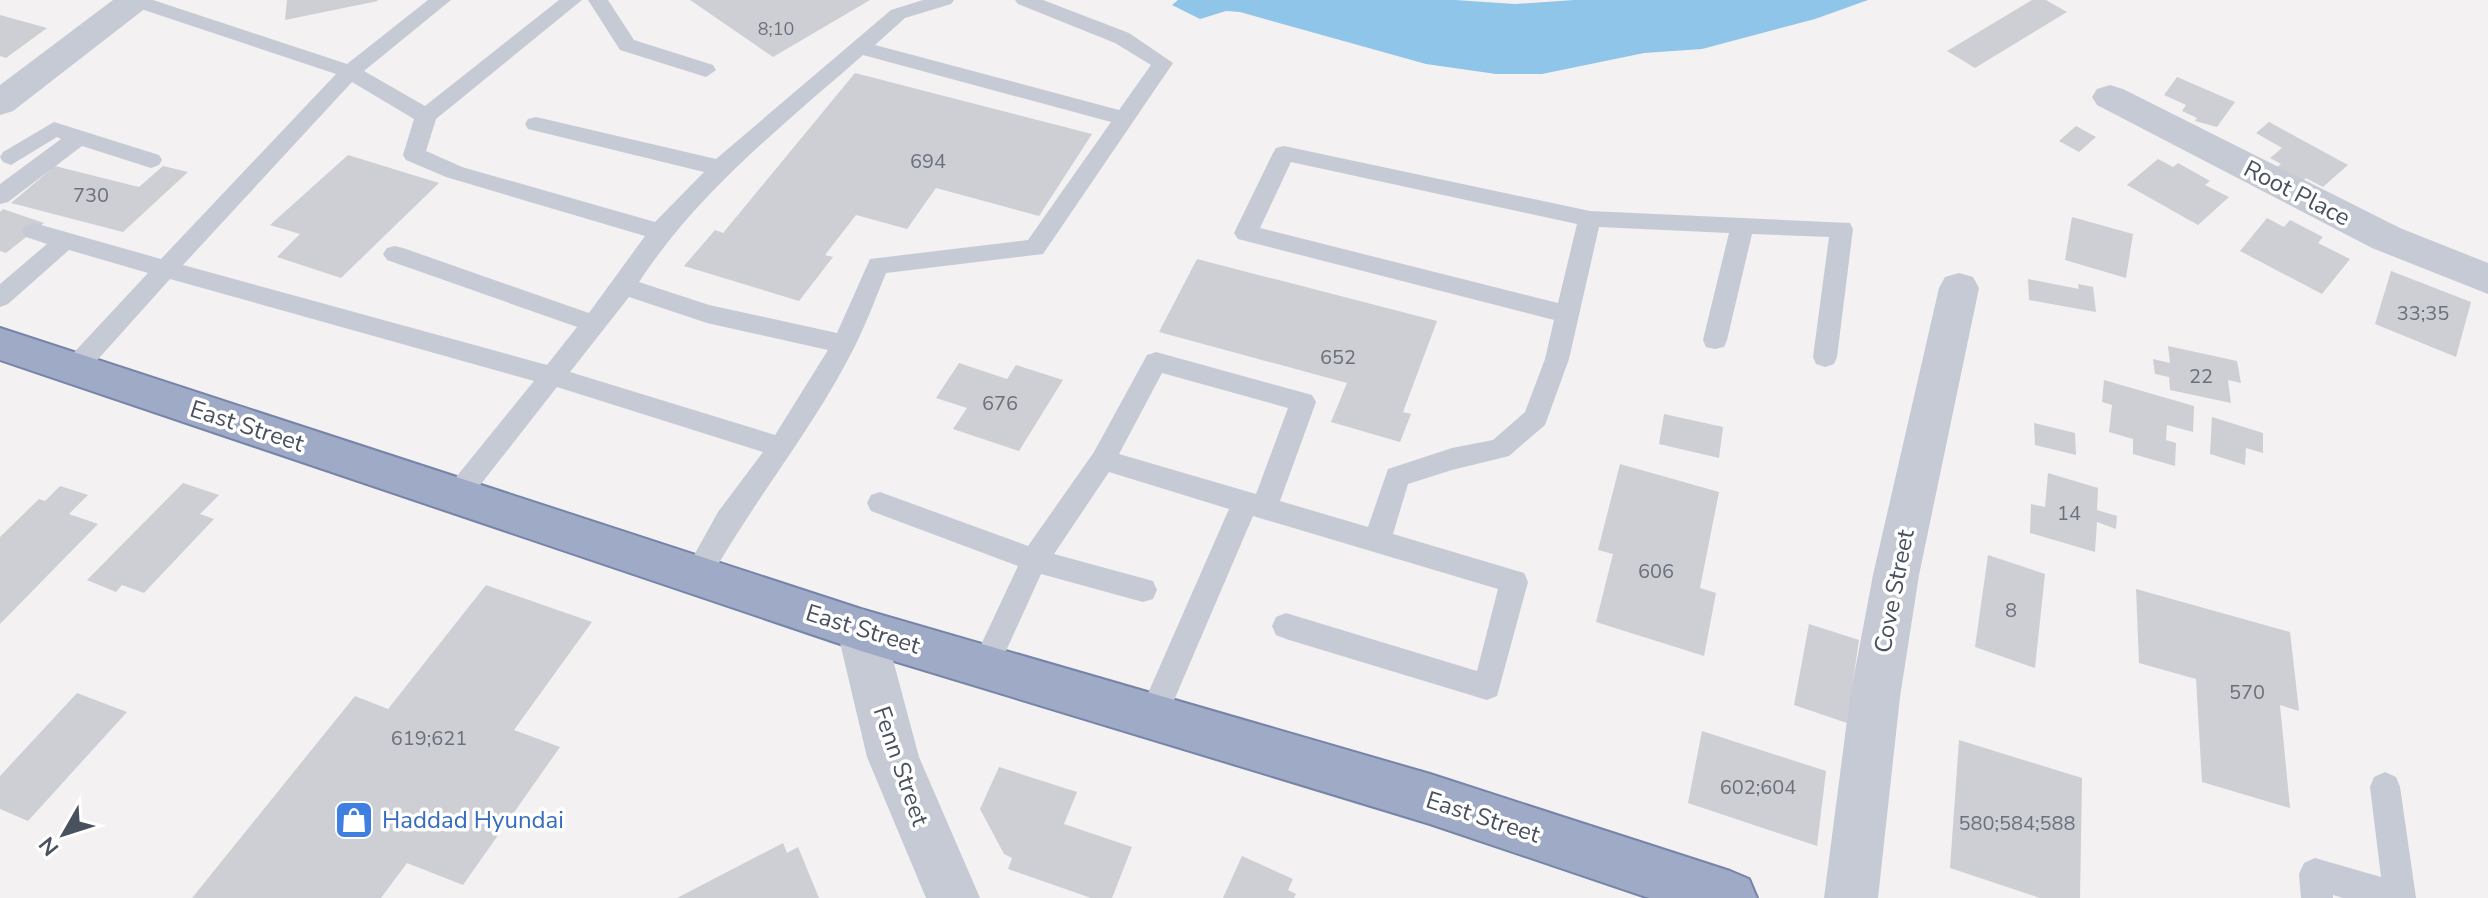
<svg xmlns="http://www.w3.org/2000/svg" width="2488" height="898" font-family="'Nunito Sans',sans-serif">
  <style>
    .water { fill: #90c5ea }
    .building { fill: #cecfd5 }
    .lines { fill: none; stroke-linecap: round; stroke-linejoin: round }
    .trunk-casing { stroke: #7684a9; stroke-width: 4 }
    .service { fill: #c5cad5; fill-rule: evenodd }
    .minor { fill: #c5cad5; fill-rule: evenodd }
    .tertiary { fill: #c5cad5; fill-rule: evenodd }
    .trunk { fill: #9eaac6; fill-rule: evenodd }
    .labels { text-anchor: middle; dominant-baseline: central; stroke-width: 7; stroke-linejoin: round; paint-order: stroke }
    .far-number-label { font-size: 18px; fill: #6a707c }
    .number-label { font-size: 20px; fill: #6a707c }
    .street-label { font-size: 24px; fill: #49505e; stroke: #fff }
    .shop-label { font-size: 24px; fill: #366cbe; stroke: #fff; text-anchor: start }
  </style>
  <rect width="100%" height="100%" fill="#f3f1f1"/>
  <!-- water -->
  <path class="water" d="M 1178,0 L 1455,0 L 1515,4 L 1574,0 L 1868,0 L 1815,19 L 1702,49 L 1644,53 L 1542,74 L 1496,74 L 1426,64 L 1240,12 L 1226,11 L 1200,19 L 1172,5 Z"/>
  <!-- building -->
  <path class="building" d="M 287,0 L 377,0 L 378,1 L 285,20 Z
    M 690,0 L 870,0 L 773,57 Z
    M 2032,0 L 2046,0 L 2067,12 L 1975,68 L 1947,51 Z
    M 0,15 L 47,28 L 6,58 L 0,56 Z
    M 855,73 L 1092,134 L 1039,216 L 936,188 L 907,229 L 856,215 L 825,255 L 833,257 L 799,301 L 684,266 L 715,230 L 723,233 Z
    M 2177,77 L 2235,102 L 2217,127 L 2195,121 L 2197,118 L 2182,111 L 2186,105 L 2164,95 Z
    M 2269,122 L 2348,165 L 2323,187 L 2306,178 L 2298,185 L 2272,171 L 2281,164 L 2270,158 L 2282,148 L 2256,133 Z
    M 2076,126 L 2096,137 L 2079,152 L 2059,141 Z
    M 348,155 L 439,183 L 341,278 L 277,257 L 300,234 L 270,225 Z
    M 2158,159 L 2173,167 L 2178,163 L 2210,181 L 2205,185 L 2229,197 L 2198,225 L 2127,185 Z
    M 55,166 L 139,187 L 163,166 L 188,172 L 123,232 L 11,203 Z
    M 3,209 L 44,223 L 6,253 L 0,251 L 0,212 Z
    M 2072,217 L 2133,234 L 2126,278 L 2065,260 Z
    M 2267,218 L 2284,227 L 2290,220 L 2323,237 L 2318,243 L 2350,259 L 2322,294 L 2240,251 Z
    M 1197,259 L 1437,321 L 1403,412 L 1411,414 L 1400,442 L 1331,422 L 1347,383 L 1159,332 Z
    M 2391,271 L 2471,302 L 2456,357 L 2375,324 Z
    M 2028,279 L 2079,289 L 2078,284 L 2093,287 L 2096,312 L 2029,300 Z
    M 2168,346 L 2237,361 L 2241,383 L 2228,380 L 2231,403 L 2170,390 L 2169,377 L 2155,374 L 2153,359 L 2170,363 Z
    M 959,363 L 1007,379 L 1016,365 L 1063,380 L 1019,451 L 953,429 L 967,408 L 936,398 Z
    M 2104,380 L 2194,406 L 2193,432 L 2167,425 L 2166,440 L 2176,443 L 2175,466 L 2133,454 L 2133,439 L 2109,432 L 2112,405 L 2102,402 Z
    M 1664,414 L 1723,427 L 1719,458 L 1659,444 Z
    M 2212,417 L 2263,433 L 2263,453 L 2246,448 L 2245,465 L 2210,454 Z
    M 2034,423 L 2075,433 L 2076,455 L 2035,445 Z
    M 1620,464 L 1719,492 L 1700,588 L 1716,593 L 1704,656 L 1596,622 L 1613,554 L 1598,550 Z
    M 2048,473 L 2098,488 L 2097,510 L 2117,516 L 2116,529 L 2097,522 L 2095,552 L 2030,533 L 2031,504 L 2045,507 Z
    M 183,483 L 219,495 L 200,514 L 214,519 L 144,593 L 122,585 L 116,592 L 87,580 Z
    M 60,486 L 88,495 L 69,514 L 98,524 L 0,624 L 0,537 L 39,499 L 45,501 Z
    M 1988,555 L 2045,574 L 2035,668 L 1975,647 Z
    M 486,585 L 592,622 L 514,730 L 560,747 L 463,885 L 407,863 L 381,898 L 192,898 L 355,696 L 388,709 Z
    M 2136,589 L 2290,632 L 2299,711 L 2280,705 L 2290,808 L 2202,782 L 2196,679 L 2139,663 Z
    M 1809,624 L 1859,640 L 1847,723 L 1794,705 Z
    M 77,693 L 127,712 L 28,821 L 0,809 L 0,776 Z
    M 1702,731 L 1826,771 L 1817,846 L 1688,803 Z
    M 1959,740 L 2082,778 L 2080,898 L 2040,898 L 1950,868 Z
    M 999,767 L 1077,792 L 1064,824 L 1132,847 L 1112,898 L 1091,898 L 1008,869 L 1012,858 L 1004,854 L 980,809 Z
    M 783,843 L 787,853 L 798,847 L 819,898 L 677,898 Z
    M 1242,856 L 1293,879 L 1288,890 L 1296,894 L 1294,898 L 1223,898 Z"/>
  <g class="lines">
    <!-- trunk casing -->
    <g class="trunk-casing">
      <path id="trunk" d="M 0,328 L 861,609 L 1430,774 L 1730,871 L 1749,879 L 1757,898 L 1649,898 L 1430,824 L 861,651 L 0,360 Z"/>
    </g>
    <!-- service -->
    <path class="service" d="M 123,0 L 153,0 L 347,64 L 428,0 L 451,0 L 364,71 L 425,106 L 559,0 L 582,0 L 436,119 L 426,151 L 462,167 L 655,222 L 704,172 L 528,129 L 525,124 L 528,119 L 536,117 L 716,159 L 891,10 L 923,0 L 954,0 L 951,4 L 905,18 L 875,45 L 1119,110 L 1151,65 L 1115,43 L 1018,4 L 1015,0 L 1043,0 L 1129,33 L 1173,63 L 1043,254 L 886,273 C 876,297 867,322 855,346 C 813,430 752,502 707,584 L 697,588 L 687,584 L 683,576 L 687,568 L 718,512 L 763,452 L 557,387 L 466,503 L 457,506 L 448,503 L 444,495 L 448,487 L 534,381 L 170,279 L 83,376 L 74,379 L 65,376 L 62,369 L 65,362 L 148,273 L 69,250 L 8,304 L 0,307 L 0,284 L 47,244 L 26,237 L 22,231 L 26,225 L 34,223 L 161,259 L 336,74 L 126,4 ZM 863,55 L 1111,122 L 1028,240 L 870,259 L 837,333 L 709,305 L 639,282 C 699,191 782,126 863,55 ZM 352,82 L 414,119 L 403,155 L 406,160 L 446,177 L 645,236 L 589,313 L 403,248 L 395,246 L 387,248 L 383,254 L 387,260 L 577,327 L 547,365 L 183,265 ZM 629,297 L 707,323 L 828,350 L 775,435 L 570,372 Z
      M 588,0 L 608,0 L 634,40 L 713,65 L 716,70 L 706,77 L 620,50 Z
      M 54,122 L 159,155 L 162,160 L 159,165 L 151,168 L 82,146 L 8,202 L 0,204 L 0,184 L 61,139 L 57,137 L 11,165 L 3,162 L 0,157 L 3,152 Z
      M 1284,146 L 1590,211 L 1850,223 L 1853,229 L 1837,357 L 1834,364 L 1825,367 L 1816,364 L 1813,357 L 1829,237 L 1752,234 L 1727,340 L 1724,347 L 1715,349 L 1706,347 L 1703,340 L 1729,233 L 1599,227 L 1569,359 L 1545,425 L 1509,456 L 1452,470 L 1408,484 L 1393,534 L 1524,573 L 1528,582 L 1497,696 L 1487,700 L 1286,639 L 1276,635 L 1272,626 L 1276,617 L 1286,613 L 1477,671 L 1498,589 L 1253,516 L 1163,726 L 1153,730 L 1143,726 L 1138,716 L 1229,509 L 1109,472 L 1054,554 L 1153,581 L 1157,590 L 1153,599 L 1143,602 L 1041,574 L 995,675 L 985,679 L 975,675 L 971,666 L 1018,566 L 871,511 L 867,503 L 871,495 L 880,492 L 1028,546 L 1094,452 L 1147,355 L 1156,352 L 1312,395 L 1316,402 L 1280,501 L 1368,527 L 1388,469 L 1452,448 L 1493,440 L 1525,412 L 1545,359 L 1554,320 L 1238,239 L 1234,233 L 1273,153 L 1276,148 ZM 1291,162 L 1577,224 L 1558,303 L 1260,228 ZM 1162,373 L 1288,408 L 1256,494 L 1119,454 Z
      M 2385,772 L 2396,777 L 2400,787 L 2416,898 L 2343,898 L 2333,895 L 2333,898 L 2301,898 L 2299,874 L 2304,863 L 2315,858 L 2381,877 L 2370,787 L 2374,777 Z"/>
    <!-- minor -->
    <path class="minor" d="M 2110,85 L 2123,89 L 2400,228 L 2488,263 L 2488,294 L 2372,248 L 2097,105 L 2092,97 L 2097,89 Z
      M 1959,273 L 1973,277 L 1979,288 L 1919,575 L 1900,697 L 1878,898 L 1824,898 L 1850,697 L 1873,575 L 1939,288 L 1945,277 Z"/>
    <!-- tertiary -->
    <path class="tertiary" d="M 113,0 L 152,0 L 147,7 L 13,111 L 0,115 L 0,85 Z
      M 861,609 L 878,615 L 885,630 L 919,757 L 980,898 L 926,898 L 867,757 L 837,630 L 844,615 Z"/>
    <!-- trunk -->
    <use href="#trunk" class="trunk"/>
  </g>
  <!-- icons -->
  <defs>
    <g id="shop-square" transform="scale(2)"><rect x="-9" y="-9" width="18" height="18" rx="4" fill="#3f7fe0" stroke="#fff"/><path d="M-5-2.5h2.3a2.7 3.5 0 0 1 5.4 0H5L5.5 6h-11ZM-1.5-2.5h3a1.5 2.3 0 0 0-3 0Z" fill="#fff"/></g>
  </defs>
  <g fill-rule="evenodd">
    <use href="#shop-square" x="354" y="820"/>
  </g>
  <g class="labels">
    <!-- far-number labels -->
    <g class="far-number-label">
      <text x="776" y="29">8;10</text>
    </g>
    <!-- number labels -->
    <g class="number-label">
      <text x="928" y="161">694</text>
      <text x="91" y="195">730</text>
      <text x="2423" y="313">33;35</text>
      <text x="1338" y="357">652</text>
      <text x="2201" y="376">22</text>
      <text x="1000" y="403">676</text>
      <text x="2069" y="513">14</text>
      <text x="1656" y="571">606</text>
      <text x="2011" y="610">8</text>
      <text x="2247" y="692">570</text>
      <text x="429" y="738">619;621</text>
      <text x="1758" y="787">602;604</text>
      <text x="2017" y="823">580;584;588</text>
    </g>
    <!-- street labels -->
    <g class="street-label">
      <text transform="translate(2297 193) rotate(27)">Root Place</text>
      <text transform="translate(247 426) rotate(18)">East Street</text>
      <text transform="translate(1894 591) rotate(-79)">Cove Street</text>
      <text transform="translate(863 629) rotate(17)">East Street</text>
      <text transform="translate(901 766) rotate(71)">Fenn Street</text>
      <text transform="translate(1483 817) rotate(18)">East Street</text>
    </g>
    <!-- shop labels -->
    <g class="shop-label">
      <text x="382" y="820">Haddad Hyundai</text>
    </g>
  </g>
  <!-- north arrow -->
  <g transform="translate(64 834) rotate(231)" stroke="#ffffff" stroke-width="6" paint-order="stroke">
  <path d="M0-6L14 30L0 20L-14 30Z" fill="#49505e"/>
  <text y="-12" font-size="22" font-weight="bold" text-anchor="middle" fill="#49505e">N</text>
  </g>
</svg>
